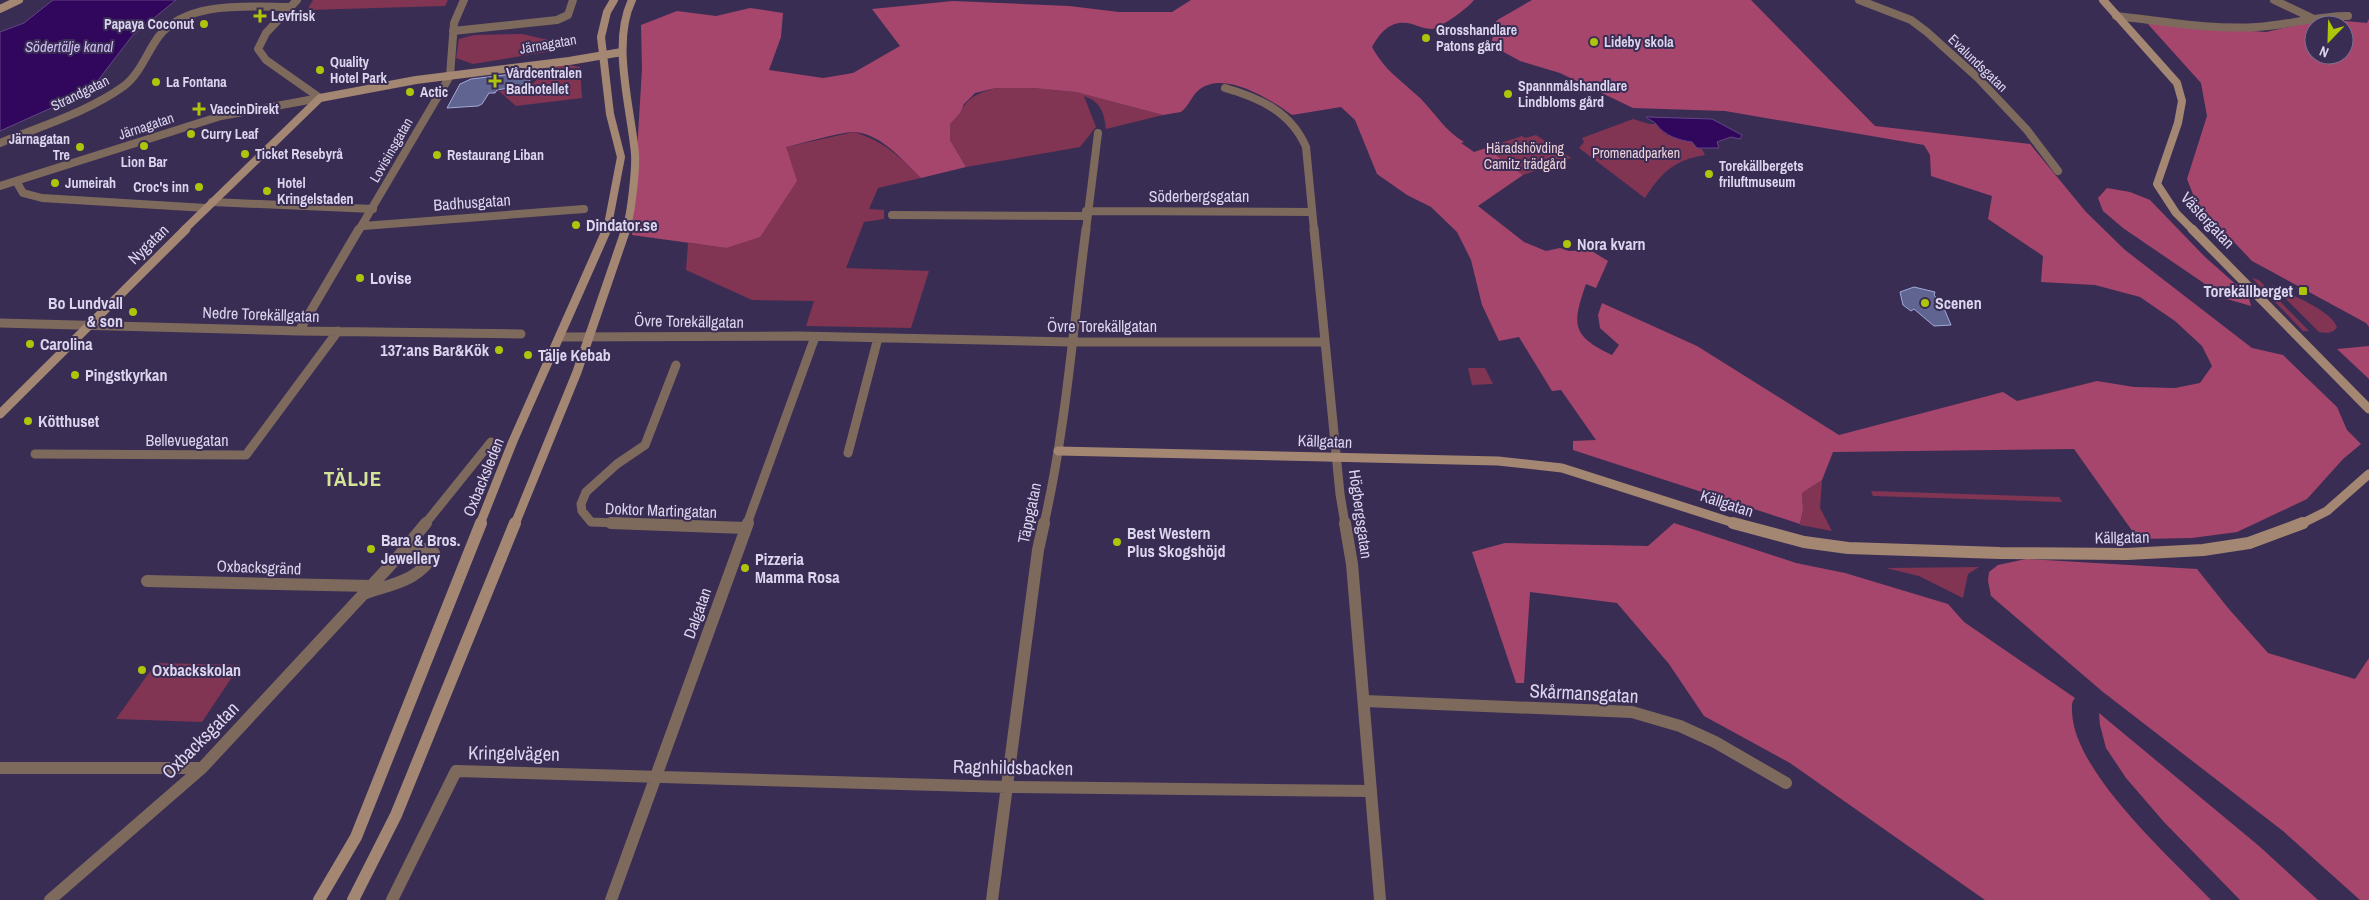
<svg xmlns="http://www.w3.org/2000/svg" width="2369" height="900" font-family="'Archivo Narrow',sans-serif">
  <style>
    .green { fill: #823453 }
    .forest { fill: #a7466c; fill-rule: evenodd }
    .water { fill: #31075d; stroke: #644588 }
    .building { fill: #5f6590; stroke: #a3aad9 }
    .lines { fill: none; stroke-linecap: round; stroke-linejoin: round }
    .street-far2 { stroke: #7d6a5d; stroke-width: 8 }
    .street-far1 { stroke: #7d6a5d; stroke-width: 9 }
    .street { stroke: #7d6a5d; stroke-width: 12 }
    .secondary-far2 { stroke: #a48772; stroke-width: 8 }
    .secondary-far1 { stroke: #a48772; stroke-width: 9 }
    .secondary { stroke: #a48772; stroke-width: 12 }
    .poi-dot { fill: #aec509; stroke: #3a2d54; stroke-width: 2 }
    .labels { text-anchor: middle; dominant-baseline: central; stroke-width: 4; stroke-linejoin: round; paint-order: stroke }
    .far-poi-label { font-size: 14px; font-weight: bold; fill: #dbd5ee; stroke: #3a2d54; text-anchor: start }
    .far-street-label { font-size: 14px; fill: #dbd5ee; stroke: #3a2d54 }
    .far-park-label { font-size: 14px; fill: #edd2da; stroke: #3a2d54 }
    .far-water-label { font-size: 15px; font-style: italic; fill: #ccbfee; stroke: #3a2d54 }
    .street-label { font-size: 16px; fill: #dbd5ee; stroke: #3a2d54 }
    .poi-label { font-size: 16px; font-weight: bold; fill: #dbd5ee; stroke: #3a2d54; text-anchor: start }
    .near-street-label { font-size: 19px; fill: #dbd5ee; stroke: #3a2d54 }
    .district-label { font-size: 21px; font-weight: bold; letter-spacing: 1px; fill: #d5e598; stroke: #3a2d54 }
  </style>
  <rect width="100%" height="100%" fill="#3a2d54"/>
  <!-- green -->
  <path class="green" d="M 313,0 L 448,0 L 445,6 L 307,10 Z
    M 522,34 L 553,41 L 552,51 L 473,64 L 456,58 L 459,39 L 474,35 Z
    M 562,64 L 580,67 L 582,98 L 516,106 L 499,91 L 520,88 L 532,84 L 538,79 L 534,70 Z
    M 996,88 L 1033,88 L 1076,92 L 1163,115 L 1106,129 C 1104,112 1101,102 1084,96 L 1096,127 L 1080,147 L 966,167 L 950,140 L 950,124 C 970,101 964,97 996,88 Z
    M 1633,119 L 1649,124 L 1656,124 C 1664,137 1679,140 1692,142 L 1697,148 L 1702,149 L 1705,155 C 1674,160 1662,172 1645,198 L 1579,148 L 1584,142 L 1582,138 Z
    M 854,132 C 887,143 897,155 921,178 L 878,188 L 869,209 L 884,210 L 884,219 L 864,222 L 846,268 L 929,271 L 911,328 L 806,326 L 814,301 L 752,300 L 686,270 L 688,243 L 726,248 L 786,147 Z
    M 1536,135 L 1571,158 L 1523,175 L 1486,148 L 1522,136 L 1525,138 Z
    M 2252,278 L 2259,280 L 2309,331 L 2303,331 Z
    M 2272,285 C 2290,295 2330,309 2337,327 C 2333,334 2326,333 2319,332 Z
    M 1468,368 L 1485,368 L 1493,384 L 1472,385 Z
    M 1822,480 L 1820,508 L 1832,531 L 1800,525 L 1803,510 L 1802,493 Z
    M 1871,491 L 2059,497 L 2062,502 L 1873,496 Z
    M 1979,567 L 1968,574 L 1963,598 L 1919,576 L 1886,568 Z
    M 156,663 L 240,665 L 202,722 L 116,719 Z"/>
  <!-- forest -->
  <path class="forest" d="M 1191,0 L 1474,0 C 1468,8 1442,27 1432,29 C 1426,29 1418,26 1412,24 C 1392,19 1381,31 1372,47 C 1385,71 1401,80 1420,98 C 1435,113 1445,131 1464,142 L 1461,143 L 1474,152 L 1486,148 L 1523,175 L 1478,206 L 1524,242 L 1546,251 L 1560,248 L 1569,251 L 1590,250 L 1608,261 L 1596,288 L 1586,284 C 1572,324 1571,336 1612,355 L 1619,345 L 1600,328 L 1598,315 L 1602,303 L 1697,346 L 1839,435 L 2003,392 L 2017,401 L 2097,381 L 2134,387 L 2175,388 L 2200,383 L 2212,366 L 2202,346 L 2175,321 L 2140,297 L 2095,285 L 2041,282 L 2043,256 L 1988,219 L 1992,196 L 1931,176 L 1930,155 L 1924,145 L 1725,111 L 1633,108 L 1560,73 L 1520,61 L 1491,45 L 1493,36 L 1483,32 L 1499,19 L 1532,0 L 1751,0 L 1875,126 L 2030,144 L 2086,212 L 2125,250 L 2252,348 L 2283,355 L 2337,407 L 2347,430 L 2361,444 L 2343,459 L 2307,499 L 2237,532 L 2192,538 L 2138,539 L 2074,449 L 1833,452 L 1822,480 L 1802,493 L 1803,510 L 1800,524 L 1573,450 L 1573,441 L 1596,440 L 1561,390 L 1552,391 L 1519,337 L 1499,341 L 1482,305 L 1471,260 L 1457,232 L 1431,207 L 1407,195 L 1377,174 L 1355,120 L 1341,107 L 1292,115 C 1271,100 1226,70 1200,89 C 1192,95 1189,106 1181,112 L 1163,115 L 1076,92 L 1033,88 L 996,88 L 975,93 L 964,104 L 960,113 L 950,124 L 950,140 L 966,167 L 921,178 C 902,160 883,135 855,132 C 843,131 800,144 786,147 L 797,181 L 760,237 L 726,248 L 632,235 L 642,69 L 641,25 L 677,11 L 716,16 L 750,8 L 783,13 L 781,37 L 769,70 L 823,78 L 853,73 L 900,46 L 872,9 L 953,1 L 1069,6 L 1119,12 L 1172,12 Z
    M 2323,19 L 2367,23 L 2369,19 L 2369,327 L 2366,323 L 2252,261 L 2196,202 L 2187,179 L 2207,116 L 2201,83 L 2147,23 L 2266,32 ZM 2314,25 L 2344,25 L 2344,55 L 2314,55 Z
    M 2107,188 L 2130,192 L 2150,200 L 2205,257 L 2248,295 L 2251,306 L 2227,299 L 2123,228 L 2103,211 L 2098,198 Z
    M 2369,346 L 2369,379 L 2337,349 Z
    M 1674,523 L 1796,563 L 1845,573 L 1948,604 L 1964,622 L 2075,698 C 2071,702 2072,707 2072,712 C 2074,772 2170,857 2211,900 L 1985,900 L 1790,763 L 1704,716 L 1669,664 L 1617,603 L 1530,592 L 1524,683 L 1516,683 L 1472,552 L 1505,543 L 1648,546 Z
    M 2026,559 L 2197,569 L 2228,608 L 2268,653 L 2355,679 L 2369,658 L 2369,900 L 2360,900 L 2283,831 L 2103,692 L 1991,596 L 1988,581 L 1989,572 L 1998,565 Z
    M 2099,713 L 2259,846 L 2318,900 L 2240,900 L 2164,822 L 2126,778 L 2106,748 L 2100,725 Z"/>
  <!-- water -->
  <path class="water" d="M 53,0 L 176,0 L 132,36 L 96,83 L 69,100 L 0,131 L 0,32 L 24,23 Z
    M 1646,117 L 1712,119 L 1742,135 L 1740,139 L 1731,137 L 1717,142 L 1719,148 L 1697,148 L 1692,142 C 1678,140 1665,136 1656,124 C 1654,121 1649,120 1646,117 Z"/>
  <!-- building -->
  <path class="building" d="M 529,72 L 530,84 L 497,90 L 495,93 L 489,93 L 482,104 L 478,106 L 447,108 L 460,84 L 471,79 Z
    M 1914,287 L 1935,292 L 1934,295 L 1943,306 L 1951,325 L 1934,326 L 1914,309 L 1911,311 L 1903,305 L 1900,292 Z"/>
  <g class="lines">
    <!-- street-far2 -->
    <path class="street-far2" d="M 297,0 L 266,33 L 258,49 L 266,60 L 320,98
      M 1859,0 L 1911,20 L 1927,32 L 1978,78 L 2027,130 L 2058,171
      M 2274,0 L 2312,18
      M 2116,16 C 2163,21 2210,30 2257,27 C 2288,25 2317,16 2348,16
      M 453,31 L 557,20 L 568,15 L 573,0
      M 1225,88 C 1260,98 1291,112 1306,147 L 1314,230
      M 0,143 C 41,126 88,112 124,86 C 140,74 147,52 159,36 C 188,0 249,7 291,7
      M 16,181 L 23,193 L 42,198 L 206,208
      M 0,186 L 221,116 L 320,98
      M 212,202 L 373,209
      M 1086,211 L 1312,212
      M 892,215 L 1086,216
      M 363,226 L 584,209
      M 359,230 L 450,76 L 454,23 L 464,0
      M 1086,230 L 1098,133"/>
    <!-- street-far1 -->
    <path class="street-far1" d="M 1314,229 L 1340,494 L 1345,524
      M 0,323 L 299,331 L 521,334
      M 299,331 L 359,229
      M 560,337 L 799,336 L 1070,342 L 1325,342
      M 848,453 L 878,338
      M 35,454 L 246,455 L 338,331
      M 425,524 L 491,442
      M 643,524 L 591,522 L 582,511 L 581,504 L 586,492 L 617,464 L 645,445 L 676,365
      M 747,524 L 815,337
      M 1044,524 C 1066,428 1073,327 1086,229"/>
    <!-- street -->
    <path class="street" d="M 611,523 L 745,528
      M 1345,523 L 1352,564 L 1380,900
      M 147,581 L 371,586
      M 366,593 C 392,584 421,580 434,553 L 424,549 L 398,557
      M 1365,701 L 1632,712 L 1680,726 L 1715,742 L 1786,783
      M 0,768 L 202,768
      M 50,900 L 202,768 L 397,558 L 426,523
      M 392,900 L 456,771 L 1007,787 L 1370,791
      M 611,900 L 748,523
      M 992,900 L 1038,550 L 1044,523"/>
    <!-- secondary-far2 -->
    <path class="secondary-far2" d="M 2103,0 L 2177,83 L 2182,101 L 2178,123 L 2157,184 L 2176,213 L 2193,230
      M 0,9 L 19,0
      M 184,230 L 320,98 L 416,80 L 569,61 L 622,52
      M 607,230 L 621,157 L 610,114 L 601,37 L 607,12 L 614,0
      M 626,230 C 631,215 636,170 635,154 C 631,108 611,43 632,0"/>
    <!-- secondary-far1 -->
    <path class="secondary-far1" d="M 2192,229 L 2369,409
      M 0,414 L 186,229
      M 1058,451 L 1498,461 L 1562,468 L 1737,524
      M 480,524 L 513,441 L 607,229
      M 515,524 L 577,372 L 626,229
      M 2301,524 L 2327,511 L 2369,474"/>
    <!-- secondary -->
    <path class="secondary" d="M 1733,523 L 1804,542 L 1848,548 L 2000,553 L 2127,554 L 2203,550 L 2249,543 L 2303,523
      M 319,900 L 356,837 L 481,523
      M 353,900 L 396,815 L 515,523"/>
  </g>
  <!-- markers -->
  <g class="poi-dot">
    <path d="M257.5 8.5h5v5h5v5h-5v5h-5v-5h-5v-5h5z"/>
    <circle cx="204" cy="24" r="5"/>
    <circle cx="1426" cy="38" r="5"/>
    <circle cx="1594" cy="42" r="5"/>
    <circle cx="320" cy="70" r="5"/>
    <path d="M492.5 73.5h5v5h5v5h-5v5h-5v-5h-5v-5h5z"/>
    <circle cx="156" cy="82" r="5"/>
    <circle cx="410" cy="92" r="5"/>
    <circle cx="1508" cy="94" r="5"/>
    <path d="M196.5 101.5h5v5h5v5h-5v5h-5v-5h-5v-5h5z"/>
    <circle cx="191" cy="134" r="5"/>
    <circle cx="144" cy="146" r="5"/>
    <circle cx="80" cy="147" r="5"/>
    <circle cx="245" cy="154" r="5"/>
    <circle cx="437" cy="155" r="5"/>
    <circle cx="1709" cy="174" r="5"/>
    <circle cx="55" cy="183" r="5"/>
    <circle cx="199" cy="187" r="5"/>
    <circle cx="267" cy="191" r="5"/>
    <circle cx="576" cy="225" r="5"/>
    <circle cx="1567" cy="244" r="5"/>
    <circle cx="360" cy="278" r="5"/>
    <rect x="2298" y="286" width="10" height="10" rx="2.5"/>
    <circle cx="1925" cy="303" r="5"/>
    <circle cx="133" cy="312" r="5"/>
    <circle cx="30" cy="344" r="5"/>
    <circle cx="499" cy="350" r="5"/>
    <circle cx="528" cy="355" r="5"/>
    <circle cx="75" cy="375" r="5"/>
    <circle cx="28" cy="421" r="5"/>
    <circle cx="1117" cy="542" r="5"/>
    <circle cx="371" cy="549" r="5"/>
    <circle cx="745" cy="568" r="5"/>
    <circle cx="142" cy="670" r="5"/>
  </g>
  <g class="labels">
    <!-- far-poi labels -->
    <g class="far-poi-label">
      <text x="271" y="16">Levfrisk</text>
      <text x="194" y="24" text-anchor="end">Papaya Coconut</text>
      <text x="1436" y="30">Grosshandlare<tspan x="1436" dy="16">Patons gård</tspan></text>
      <text x="1604" y="42">Lideby skola</text>
      <text x="330" y="62">Quality<tspan x="330" dy="16">Hotel Park</tspan></text>
      <text x="506" y="73">Vårdcentralen<tspan x="506" dy="16">Badhotellet</tspan></text>
      <text x="166" y="82">La Fontana</text>
      <text x="1518" y="86">Spannmålshandlare<tspan x="1518" dy="16">Lindbloms gård</tspan></text>
      <text x="420" y="92">Actic</text>
      <text x="210" y="109">VaccinDirekt</text>
      <text x="201" y="134">Curry Leaf</text>
      <text x="70" y="139" text-anchor="end">Järnagatan<tspan x="70" dy="16">Tre</tspan></text>
      <text x="255" y="154">Ticket Resebyrå</text>
      <text x="447" y="155">Restaurang Liban</text>
      <text x="144" y="162" text-anchor="middle">Lion Bar</text>
      <text x="1719" y="166">Torekällbergets<tspan x="1719" dy="16">friluftmuseum</tspan></text>
      <text x="65" y="183">Jumeirah</text>
      <text x="277" y="183">Hotel<tspan x="277" dy="16">Kringelstaden</tspan></text>
      <text x="189" y="187" text-anchor="end">Croc's inn</text>
    </g>
    <!-- far-street labels -->
    <g class="far-street-label">
      <text transform="translate(548 44) rotate(-10)">Järnagatan</text>
      <text transform="translate(1978 63) rotate(44)">Evalundsgatan</text>
      <text transform="translate(80 93) rotate(-26)">Strandgatan</text>
      <text transform="translate(146 126) rotate(-18)">Järnagatan</text>
      <text transform="translate(391 150) rotate(-60)">Lovisinsgatan</text>
    </g>
    <!-- far-park labels -->
    <g class="far-park-label">
      <text x="1525" y="148">Häradshövding<tspan x="1525" dy="16">Camitz trädgård</tspan></text>
      <text x="1636" y="153">Promenadparken</text>
    </g>
    <!-- far-water labels -->
    <g class="far-water-label">
      <text x="69" y="46">Södertälje kanal</text>
    </g>
    <!-- street labels -->
    <g class="street-label">
      <text x="1199" y="196">Söderbergsgatan</text>
      <text transform="translate(472 202) rotate(-4)">Badhusgatan</text>
      <text transform="translate(2208 220) rotate(47)">Västergatan</text>
      <text transform="translate(148 244) rotate(-44)">Nygatan</text>
      <text transform="translate(261 314) rotate(2)">Nedre Torekällgatan</text>
      <text transform="translate(689 321) rotate(1)">Övre Torekällgatan</text>
      <text x="1102" y="326">Övre Torekällgatan</text>
      <text x="187" y="440">Bellevuegatan</text>
      <text transform="translate(1325 441) rotate(2)">Källgatan</text>
      <text transform="translate(483 477) rotate(-68)">Oxbacksleden</text>
      <text transform="translate(1727 503) rotate(18)">Källgatan</text>
      <text transform="translate(661 510) rotate(2)">Doktor Martingatan</text>
      <text transform="translate(1029 513) rotate(-78)">Täppgatan</text>
      <text transform="translate(1361 514) rotate(82)">Högbergsgatan</text>
      <text transform="translate(2122 537) rotate(-1)">Källgatan</text>
      <text transform="translate(259 567) rotate(2)">Oxbacksgränd</text>
      <text transform="translate(697 613) rotate(-70)">Dalgatan</text>
    </g>
    <!-- poi labels -->
    <g class="poi-label">
      <text x="586" y="225">Dindator.se</text>
      <text x="1577" y="244">Nora kvarn</text>
      <text x="370" y="278">Lovise</text>
      <text x="2293" y="291" text-anchor="end">Torekällberget</text>
      <text x="123" y="303" text-anchor="end">Bo Lundvall<tspan x="123" dy="18">&amp; son</tspan></text>
      <text x="1935" y="303">Scenen</text>
      <text x="40" y="344">Carolina</text>
      <text x="489" y="350" text-anchor="end">137:ans Bar&amp;Kök</text>
      <text x="538" y="355">Tälje Kebab</text>
      <text x="85" y="375">Pingstkyrkan</text>
      <text x="38" y="421">Kötthuset</text>
      <text x="1127" y="533">Best Western<tspan x="1127" dy="18">Plus Skogshöjd</tspan></text>
      <text x="381" y="540">Bara &amp; Bros.<tspan x="381" dy="18">Jewellery</tspan></text>
      <text x="755" y="559">Pizzeria<tspan x="755" dy="18">Mamma Rosa</tspan></text>
      <text x="152" y="670">Oxbackskolan</text>
    </g>
    <!-- near-street labels -->
    <g class="near-street-label">
      <text transform="translate(1584 693) rotate(3)">Skårmansgatan</text>
      <text transform="translate(200 740) rotate(-45)">Oxbacksgatan</text>
      <text transform="translate(514 753) rotate(1)">Kringelvägen</text>
      <text transform="translate(1013 767) rotate(1)">Ragnhildsbacken</text>
    </g>
    <!-- district labels -->
    <g class="district-label">
      <text x="353" y="478">TÄLJE</text>
    </g>
  </g>
  <!-- north arrow -->
  <g transform="translate(2329 40) rotate(203)"><circle r="24" fill="#3a2d54" stroke="#7a7092"/>
  <path d="M0-4L9 19L0 12L-9 19Z" fill="#aec509"/>
  <text y="-8" font-size="14" font-weight="bold" text-anchor="middle" fill="#dbd5ee">N</text>
  </g>
</svg>
